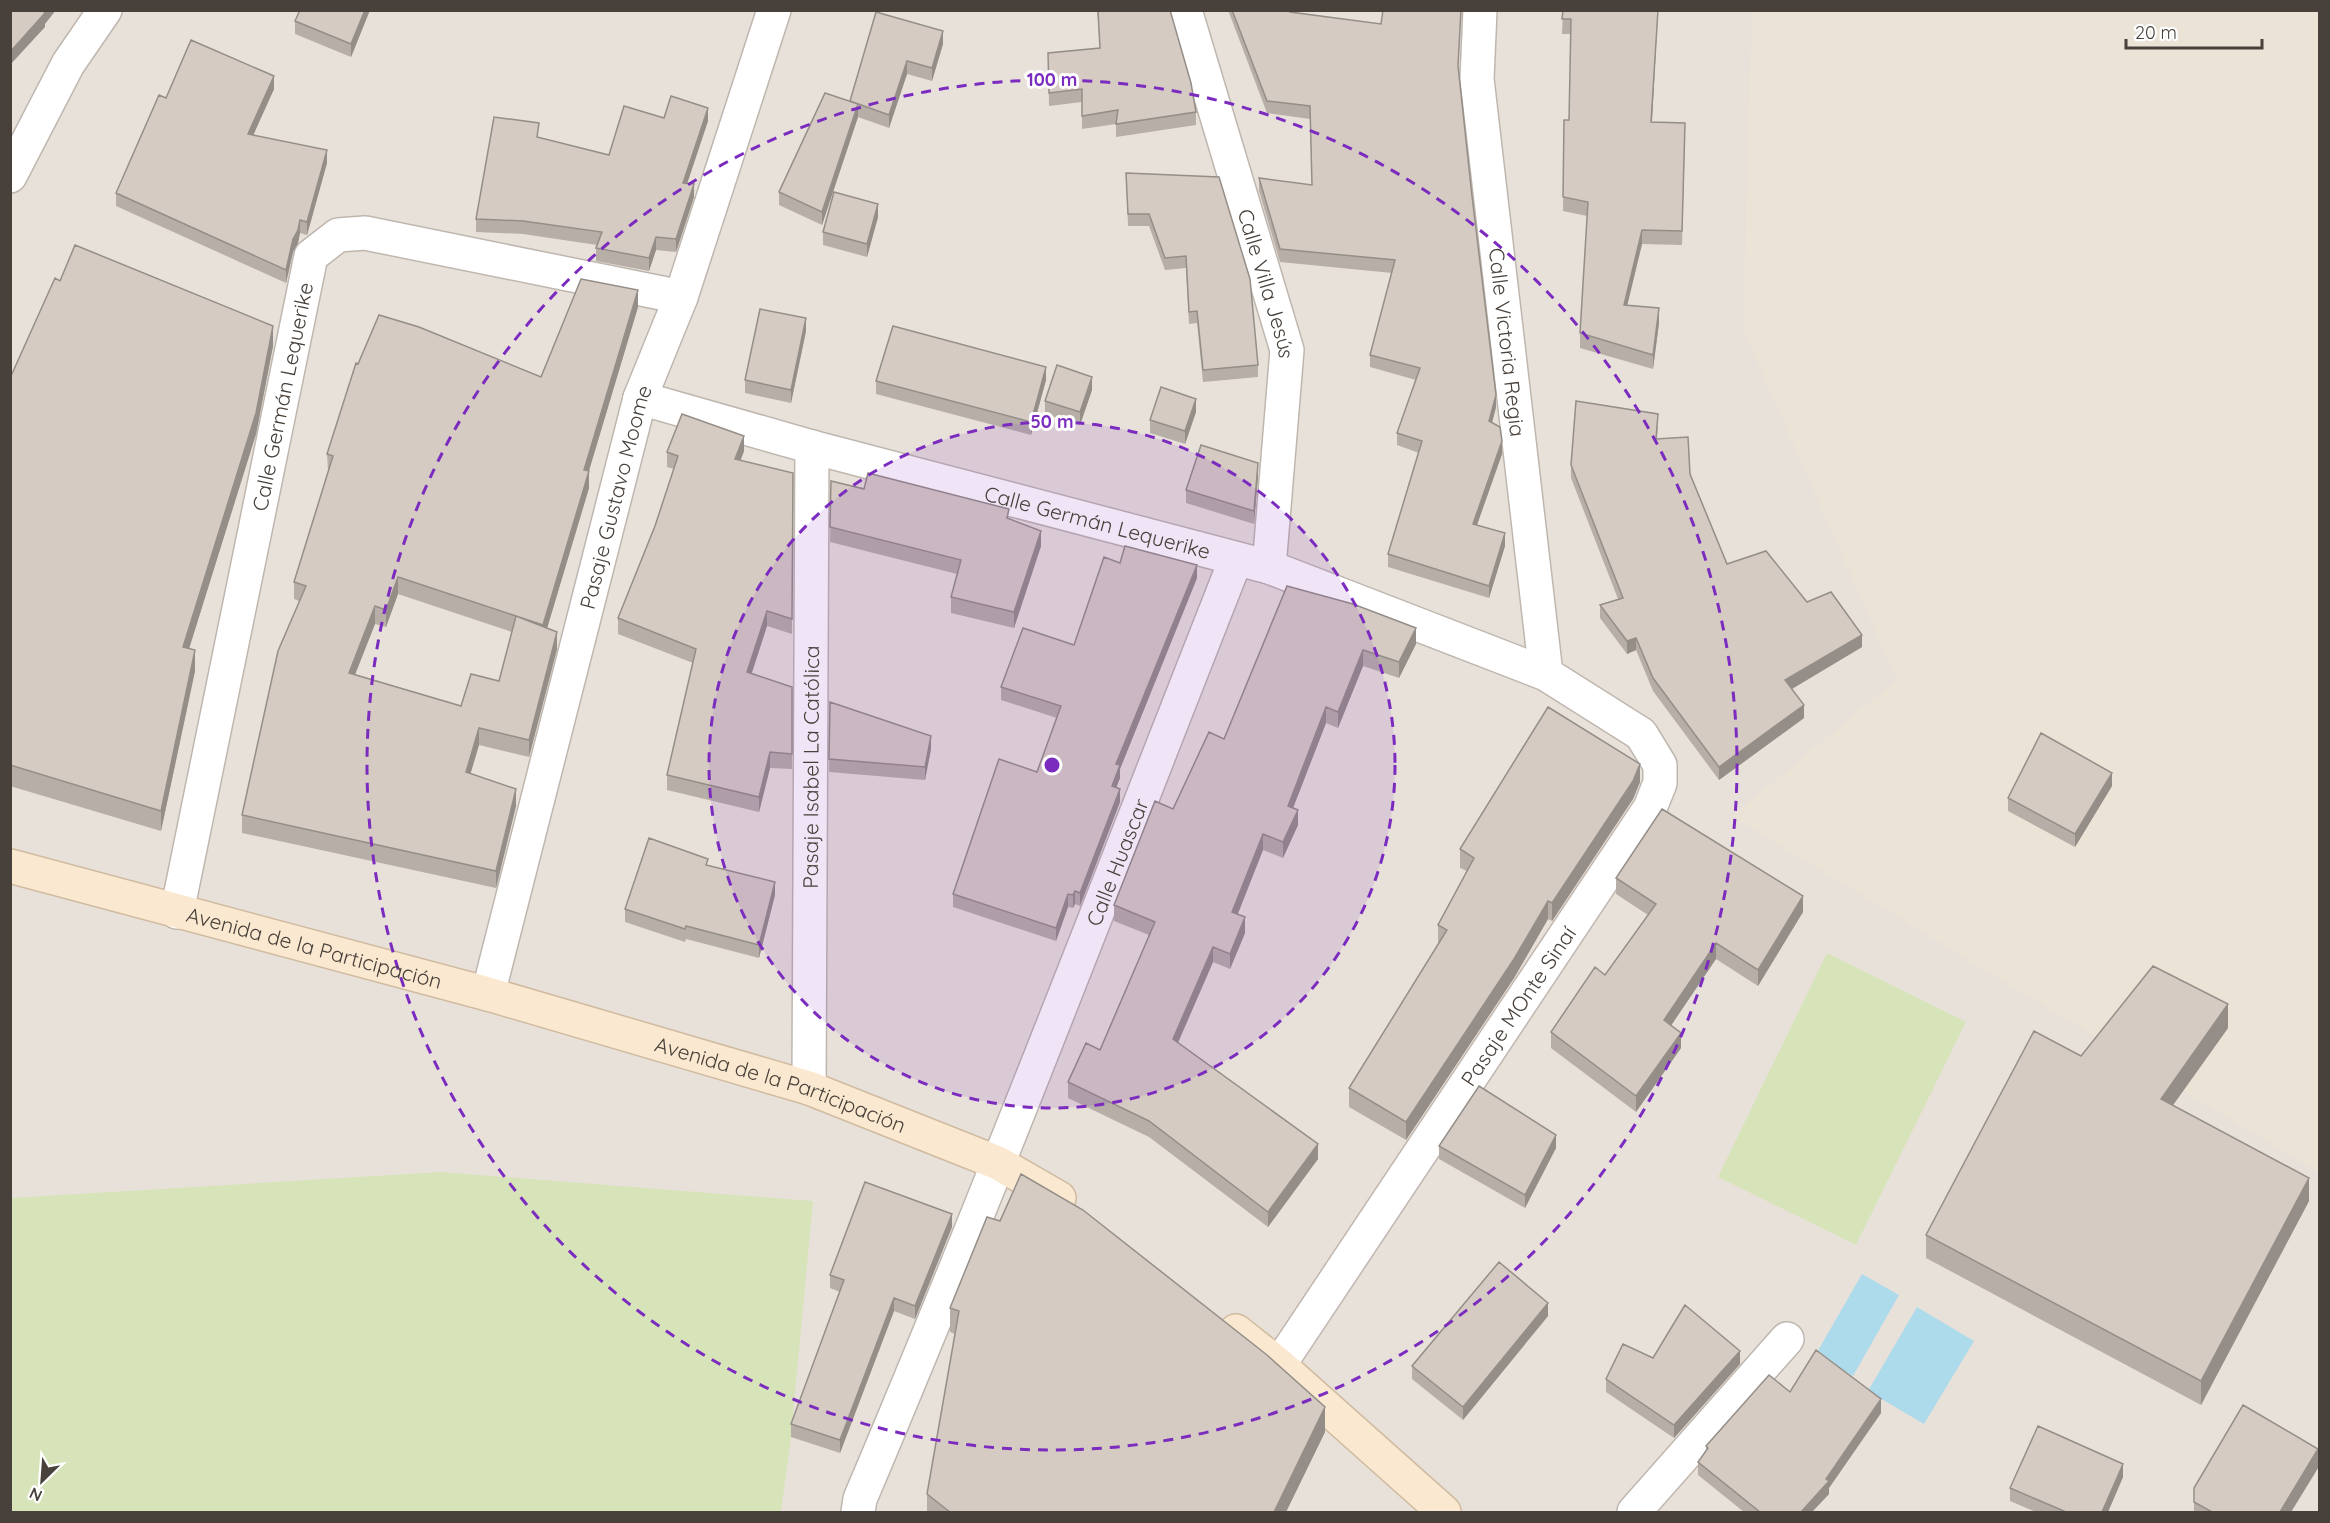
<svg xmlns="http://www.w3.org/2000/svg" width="2330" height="1523" font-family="Quicksand,sans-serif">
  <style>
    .residential { fill: #e8e1da }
    .education { fill: #ece3d7 }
    .green { fill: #d7e4b9 }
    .water { fill: #aedbeb }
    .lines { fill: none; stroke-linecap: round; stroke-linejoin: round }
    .minor-casing { stroke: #bfb7af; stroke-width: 36 }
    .tertiary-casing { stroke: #bfb7af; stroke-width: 36 }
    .secondary-casing { stroke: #d0bba0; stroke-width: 36 }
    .minor { stroke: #fff; stroke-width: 33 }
    .tertiary { stroke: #fff; stroke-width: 33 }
    .secondary { stroke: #fae9d0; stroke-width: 33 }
    .wall { fill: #b7afa7; fill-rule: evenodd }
    .shaded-wall { fill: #958e88 }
    .building { fill: #d5cbc2; stroke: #958e88; stroke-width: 1.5 }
    .ring { fill: none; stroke: #7b2cbf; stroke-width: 3; stroke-dasharray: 10 8 }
    .labels { text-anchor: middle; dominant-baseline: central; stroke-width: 6; stroke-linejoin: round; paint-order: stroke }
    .street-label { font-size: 21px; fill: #48403a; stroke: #fff }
    .centre { fill: #7b2cbf; stroke: #fff; stroke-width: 3 }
    .ring-label { font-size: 18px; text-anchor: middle; font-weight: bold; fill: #7b2cbf; stroke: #fff; stroke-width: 6; stroke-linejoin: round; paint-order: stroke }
  </style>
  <rect width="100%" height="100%" fill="#f4f0ec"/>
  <!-- residential -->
  <path class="residential" d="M 11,11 L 2319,11 L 2319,1512 L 11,1512 Z"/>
  <!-- education -->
  <path class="education" d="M 1752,11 L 2319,11 L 2319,1173 L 1732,816 L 1897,680 L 1743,329 Z"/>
  <!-- green -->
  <path class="green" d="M 1827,953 L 1966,1022 L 1856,1245 L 1718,1177 Z
    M 441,1172 L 813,1201 L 791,1437 L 781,1512 L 11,1512 L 11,1198 Z"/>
  <!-- water -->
  <path class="water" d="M 1862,1274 L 1899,1295 L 1853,1376 L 1816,1354 Z
    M 1917,1307 L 1974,1341 L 1924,1424 L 1868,1391 Z"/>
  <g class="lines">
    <!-- minor casing -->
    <g class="minor-casing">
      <g id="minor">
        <path id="s1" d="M 1185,10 L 1287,350 L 1269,567"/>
        <path id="s2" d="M 1480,10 L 1477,79 L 1546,674"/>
        <path id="s3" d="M 640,398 L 812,447 L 1269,567 L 1546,674 L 1641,734 L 1660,765 L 1660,783 L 1650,808 L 1279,1365"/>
        <path id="s4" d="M 177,912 L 311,256 L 338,235 L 365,233 L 681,297"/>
        <path id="s5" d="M 488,994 L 640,398 L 681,297 L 774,10"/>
        <path id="s6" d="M 809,1088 L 812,447"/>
        <path id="s7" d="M 858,1512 L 860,1499 C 992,1188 1112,873 1236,559"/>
        <path d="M 1634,1512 L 1787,1339"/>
      </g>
    </g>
    <!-- tertiary casing -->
    <g class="tertiary-casing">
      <path id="tertiary" d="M 10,176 L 68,64 L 105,10"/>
    </g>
    <!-- secondary casing -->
    <g class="secondary-casing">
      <g id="secondary">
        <path id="s8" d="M 10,866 L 488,994 L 809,1088 L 998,1163 L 1059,1198"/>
        <path d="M 1236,1331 L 1279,1365 L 1444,1512"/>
      </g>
    </g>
    <!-- minor -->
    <use href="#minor" class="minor"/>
    <!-- tertiary -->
    <use href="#tertiary" class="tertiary"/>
    <!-- secondary -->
    <use href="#secondary" class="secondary"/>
  </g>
  <!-- wall -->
  <path class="wall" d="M 300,10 L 370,10 L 351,57 L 295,34 L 295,21 Z
    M 1097,10 L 1170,10 L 1196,112 L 1196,125 L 1116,137 L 1116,124 L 1082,129 L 1082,102 L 1049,106 L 1048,53 L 1100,48 Z
    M 1228,10 L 1293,10 L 1292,12 L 1459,70 L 1472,196 L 1496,407 L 1492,423 L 1502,454 L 1477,525 L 1505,546 L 1489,598 L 1388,567 L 1388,554 L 1419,453 L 1397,445 L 1397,433 L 1416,380 L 1370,367 L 1370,355 L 1392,273 L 1280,262 L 1259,191 L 1259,178 L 1312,185 L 1310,119 L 1267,113 Z
    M 1563,10 L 1658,10 L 1652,122 L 1685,138 L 1682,245 L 1642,244 L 1627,305 L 1659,323 L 1653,369 L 1580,348 L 1580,333 L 1587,216 L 1563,211 L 1564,120 L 1569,120 L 1571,34 L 1562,34 Z
    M 876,12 L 943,44 L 932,81 L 907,74 L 889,128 L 858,117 L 822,225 L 779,205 L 779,192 L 850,101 Z
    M 274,89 L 253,135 L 327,163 L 307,235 L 300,233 L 298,243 L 293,252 L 286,283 L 116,206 L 116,193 L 166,98 Z
    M 664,118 L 708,121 L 687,183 L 694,197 L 676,252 L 656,250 L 649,271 L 596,261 L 596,248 L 597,245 L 523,234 L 476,232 L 476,219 L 538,137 L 609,155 Z
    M 1126,173 L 1219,177 L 1258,365 L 1258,377 L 1203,382 L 1197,323 L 1189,324 L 1186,268 L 1165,270 L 1149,226 L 1128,226 Z
    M 878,217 L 867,257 L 823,245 L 823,232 Z
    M 60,281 L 273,346 L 256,434 L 189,649 L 195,671 L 161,831 L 10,786 L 10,375 L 11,376 Z
    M 638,307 L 589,471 L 589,488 L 547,628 L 557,649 L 529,757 L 479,745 L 470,774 L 516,806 L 496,888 L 242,833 L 242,815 L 299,601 L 294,599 L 294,582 L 328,471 L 327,454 L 358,364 L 541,377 ZM 398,594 L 512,632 L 499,681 L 461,706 L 355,674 L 375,624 L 386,627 Z
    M 806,331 L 791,403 L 745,393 L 745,380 Z
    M 1046,380 L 1031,435 L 876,394 L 876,381 Z
    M 1092,390 L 1080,425 L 1045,414 L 1045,401 Z
    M 1196,412 L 1185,444 L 1150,433 L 1150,420 Z
    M 1658,426 L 1657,439 L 1690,474 L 1727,564 L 1807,602 L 1862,647 L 1792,689 L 1804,718 L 1719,780 L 1653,691 L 1636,650 L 1627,654 L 1600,618 L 1600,605 L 1618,599 L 1571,478 L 1571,465 Z
    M 744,451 L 740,461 L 793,473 L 792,634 L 767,626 L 752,673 L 792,687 L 792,769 L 770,768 L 759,812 L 667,790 L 667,775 L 693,663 L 618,634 L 618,618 L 655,526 L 674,469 L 667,467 L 667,452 Z
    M 1258,476 L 1254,524 L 1186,503 L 1186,490 Z
    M 831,481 L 1009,519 L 1041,546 L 1014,628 L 951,613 L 951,597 L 957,574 L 830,542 Z
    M 1120,563 L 1197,578 L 1120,769 L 1120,778 L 1116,787 L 1120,802 L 1080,906 L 1075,904 L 1073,908 L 1068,907 L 1056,941 L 953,907 L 953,894 L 1037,772 L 1057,718 L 1001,700 L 1001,687 L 1074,645 Z
    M 1287,586 L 1416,644 L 1399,678 L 1363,666 L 1338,728 L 1326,723 L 1293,808 L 1298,825 L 1283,858 L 1263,850 L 1238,914 L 1245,933 L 1230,969 L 1213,962 L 1178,1043 L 1318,1159 L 1268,1227 L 1149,1137 L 1068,1098 L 1068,1082 L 1100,1050 L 1149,935 L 1114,921 L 1114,905 L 1173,809 L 1224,739 Z
    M 830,702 L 931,749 L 925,780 L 829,772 Z
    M 1640,782 L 1633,799 L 1552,921 L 1548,919 L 1514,978 L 1406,1140 L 1349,1107 L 1349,1088 L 1439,944 L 1438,943 L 1438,925 L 1467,871 L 1460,868 L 1460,849 Z
    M 2112,786 L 2075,847 L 2008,811 L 2008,798 Z
    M 708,865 L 775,895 L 759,958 L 686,939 L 685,942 L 625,922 L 625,909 Z
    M 1616,878 L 1803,912 L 1758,986 L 1716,959 L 1671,1025 L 1681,1048 L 1636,1112 L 1551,1048 L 1551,1032 L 1605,975 L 1648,915 L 1616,894 Z
    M 2228,1028 L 2173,1105 L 2309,1201 L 2201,1405 L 1926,1258 L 1926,1235 L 2081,1056 Z
    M 1439,1146 L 1556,1148 L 1525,1208 L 1439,1159 Z
    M 952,1227 L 915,1319 L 894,1311 L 840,1453 L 791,1437 L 791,1424 L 840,1292 L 830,1288 L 830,1275 Z
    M 950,1308 L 1325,1432 L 1286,1512 L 927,1512 L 927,1494 L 955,1334 L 950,1332 Z
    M 1548,1316 L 1463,1420 L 1412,1379 L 1412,1366 Z
    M 1653,1358 L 1740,1364 L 1674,1438 L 1606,1392 L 1606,1379 Z
    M 1790,1392 L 1881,1413 L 1829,1488 L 1829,1494 L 1812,1512 L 1744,1512 L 1698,1475 L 1698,1462 L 1706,1451 L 1706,1446 Z
    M 2318,1468 L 2291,1512 L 2194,1512 L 2194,1488 Z
    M 2123,1477 L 2108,1512 L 2036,1512 L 2010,1501 L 2010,1488 Z"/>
  <!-- shaded-wall -->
  <path class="shaded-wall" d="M 45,10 L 56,10 L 45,24 L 45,27 L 10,65 L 10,52 Z
    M 365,10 L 370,10 L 351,57 L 351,44 Z
    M 1658,10 L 1651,137 L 1651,122 Z
    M 943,31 L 943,44 L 932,81 L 932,68 Z
    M 907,61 L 907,74 L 889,128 L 889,115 Z
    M 274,76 L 274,89 L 248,147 L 248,134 Z
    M 858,104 L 858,117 L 822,225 L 822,212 Z
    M 708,108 L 708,121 L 683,196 L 683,183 Z
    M 327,150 L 327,163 L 307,235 L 307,222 Z
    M 694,184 L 694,197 L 676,252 L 676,239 Z
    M 878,204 L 878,217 L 867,257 L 867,244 Z
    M 300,220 L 300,233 L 298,243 L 293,252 L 286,283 L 286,270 L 293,239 Z
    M 1642,230 L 1642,244 L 1624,319 L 1624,305 Z
    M 656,237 L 656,250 L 649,271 L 649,258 Z
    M 638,290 L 638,307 L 584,487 L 584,470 Z
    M 1659,308 L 1659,323 L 1653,369 L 1653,355 Z
    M 806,318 L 806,331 L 791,403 L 791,390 Z
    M 273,326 L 273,346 L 256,434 L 183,668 L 183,647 Z
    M 1046,367 L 1046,380 L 1031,435 L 1031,422 Z
    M 1092,377 L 1092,390 L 1080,425 L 1080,412 Z
    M 1496,395 L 1496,407 L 1489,434 L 1489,421 Z
    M 1196,399 L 1196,412 L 1185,444 L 1185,431 Z
    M 744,436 L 744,451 L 735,475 L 735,459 Z
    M 1502,441 L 1502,454 L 1473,536 L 1473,524 Z
    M 1258,463 L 1258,476 L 1254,524 L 1254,511 Z
    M 589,471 L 589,488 L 543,642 L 543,625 Z
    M 1041,531 L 1041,546 L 1014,628 L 1014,612 Z
    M 1505,533 L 1505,546 L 1489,598 L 1489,586 Z
    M 1197,565 L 1197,578 L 1120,769 L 1120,778 L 1112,799 L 1112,786 L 1116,764 Z
    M 398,577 L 398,594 L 386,627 L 386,610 Z
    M 375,606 L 375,624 L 349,690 L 349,673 Z
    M 767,611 L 767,626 L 747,687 L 747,672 Z
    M 1416,628 L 1416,644 L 1399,678 L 1399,662 Z
    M 557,632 L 557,649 L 529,757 L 529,740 Z
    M 1862,635 L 1862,647 L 1785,693 L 1785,680 Z
    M 1636,638 L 1636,650 L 1627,654 L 1627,641 Z
    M 195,650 L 195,671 L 161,831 L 161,811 Z
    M 1363,650 L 1363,666 L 1338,728 L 1338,712 Z
    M 1804,705 L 1804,718 L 1719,780 L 1719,767 Z
    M 1326,707 L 1326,723 L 1288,821 L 1288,806 Z
    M 479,728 L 479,745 L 466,789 L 466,772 Z
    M 931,736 L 931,749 L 925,780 L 925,767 Z
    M 770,752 L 770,768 L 759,812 L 759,797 Z
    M 1640,764 L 1640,782 L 1633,799 L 1552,921 L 1552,903 Z
    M 2112,773 L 2112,786 L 2075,847 L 2075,834 Z
    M 516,789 L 516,806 L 496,888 L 496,871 Z
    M 1120,789 L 1120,802 L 1080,906 L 1080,893 Z
    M 1298,810 L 1298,825 L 1283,858 L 1283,842 Z
    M 1263,834 L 1263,850 L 1232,928 L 1232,912 Z
    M 775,882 L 775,895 L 759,958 L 759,945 Z
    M 1075,891 L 1075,904 L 1073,908 L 1073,895 Z
    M 1068,894 L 1068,907 L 1056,941 L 1056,928 Z
    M 1803,896 L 1803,912 L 1758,986 L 1758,970 Z
    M 1548,901 L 1548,919 L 1514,978 L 1406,1140 L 1406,1122 Z
    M 1245,917 L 1245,933 L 1230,969 L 1230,954 Z
    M 1716,943 L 1716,959 L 1664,1036 L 1664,1020 Z
    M 1213,947 L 1213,962 L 1173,1054 L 1173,1039 Z
    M 2228,1004 L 2228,1028 L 2161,1122 L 2161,1099 Z
    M 1681,1033 L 1681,1048 L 1636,1112 L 1636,1096 Z
    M 1556,1135 L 1556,1148 L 1525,1208 L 1525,1195 Z
    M 1318,1144 L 1318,1159 L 1268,1227 L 1268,1212 Z
    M 2309,1178 L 2309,1201 L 2201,1405 L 2201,1381 Z
    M 952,1214 L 952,1227 L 915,1319 L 915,1306 Z
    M 894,1298 L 894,1311 L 840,1453 L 840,1440 Z
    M 1548,1303 L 1548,1316 L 1463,1420 L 1463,1407 Z
    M 1740,1351 L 1740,1364 L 1674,1438 L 1674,1425 Z
    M 1881,1399 L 1881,1413 L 1829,1488 L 1829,1494 L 1812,1512 L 1801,1512 L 1826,1479 Z
    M 1325,1407 L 1325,1432 L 1286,1512 L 1274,1512 Z
    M 2318,1449 L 2318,1468 L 2291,1512 L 2280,1512 Z
    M 2123,1464 L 2123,1477 L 2108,1512 L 2102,1512 Z"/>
  <!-- building -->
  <path class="building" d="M 10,10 L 45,10 L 44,12 L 45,13 L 10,52 Z
    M 300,10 L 365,10 L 351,44 L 295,21 Z
    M 1098,10 L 1170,10 L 1191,83 L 1196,112 L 1116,124 L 1118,110 L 1082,116 L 1082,89 L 1049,93 L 1048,53 L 1100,48 Z
    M 1232,10 L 1290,10 L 1290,12 L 1381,24 L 1383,10 L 1461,10 L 1458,66 L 1472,196 L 1496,395 L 1489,421 L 1500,427 L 1502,441 L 1473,524 L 1505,533 L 1489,586 L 1388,554 L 1422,441 L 1397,433 L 1420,368 L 1370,355 L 1395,260 L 1280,249 L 1259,178 L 1312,185 L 1310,106 L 1267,101 Z
    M 1563,10 L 1658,10 L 1651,122 L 1685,123 L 1682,231 L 1642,230 L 1624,305 L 1659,308 L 1653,355 L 1580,333 L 1588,202 L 1563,197 L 1564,120 L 1569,120 L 1571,19 L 1562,19 Z
    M 876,12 L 943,31 L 932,68 L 907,61 L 889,115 L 850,101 Z
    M 191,40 L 274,76 L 248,134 L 327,150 L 307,222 L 300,220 L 298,230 L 293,239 L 286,270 L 116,193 L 159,95 L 166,98 Z
    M 825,93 L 858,104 L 822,212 L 779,192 Z
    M 671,96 L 708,108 L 683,183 L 694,184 L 676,239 L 656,237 L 649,258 L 596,248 L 602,232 L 523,221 L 476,219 L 494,117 L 539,123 L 537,137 L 609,155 L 624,106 L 664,118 Z
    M 1126,173 L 1219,177 L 1250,279 L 1258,365 L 1203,370 L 1197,311 L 1189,312 L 1186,256 L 1165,258 L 1149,214 L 1128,214 Z
    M 834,192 L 878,204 L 867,244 L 823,232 Z
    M 75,245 L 273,326 L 256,413 L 183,647 L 195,650 L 161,811 L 10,765 L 10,375 L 11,376 L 55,278 L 60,281 Z
    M 581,279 L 638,290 L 584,470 L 589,471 L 543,625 L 398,577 L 386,610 L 375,606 L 349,673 L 461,706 L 471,674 L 499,681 L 516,616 L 557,632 L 529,740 L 479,728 L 466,772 L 516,789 L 496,871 L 242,815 L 278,651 L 306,586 L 294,582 L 333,456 L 327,454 L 356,363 L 358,364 L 379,315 L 419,327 L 541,377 Z
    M 760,309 L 806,318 L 791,390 L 745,380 Z
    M 893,326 L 1046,367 L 1031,422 L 876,381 Z
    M 1057,365 L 1092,377 L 1080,412 L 1045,401 Z
    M 1161,387 L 1196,399 L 1185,431 L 1150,420 Z
    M 1576,401 L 1658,414 L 1656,439 L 1688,437 L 1690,474 L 1727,564 L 1766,551 L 1807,602 L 1831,592 L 1862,635 L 1785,680 L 1804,705 L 1719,767 L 1653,678 L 1636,638 L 1627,641 L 1600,605 L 1623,598 L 1571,465 Z
    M 682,414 L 744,436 L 735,459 L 793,473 L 792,619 L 767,611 L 747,672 L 792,687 L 792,754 L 770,752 L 759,797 L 667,775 L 696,649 L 618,618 L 655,526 L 678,456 L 667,452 Z
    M 1201,445 L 1258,463 L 1254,511 L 1186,490 Z
    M 868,473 L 1009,509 L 1007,518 L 1041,531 L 1014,612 L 951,597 L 961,560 L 830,527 L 831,481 L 864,489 Z
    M 1125,546 L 1197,565 L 1116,764 L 1120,765 L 1112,786 L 1120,789 L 1080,893 L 1075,891 L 1073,895 L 1068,894 L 1056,928 L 953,894 L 999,759 L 1037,772 L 1061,706 L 1001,687 L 1023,628 L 1074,645 L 1104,557 L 1120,563 Z
    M 1287,586 L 1353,604 L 1416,628 L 1399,662 L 1363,650 L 1338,712 L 1326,707 L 1288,806 L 1298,810 L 1283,842 L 1263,834 L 1232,912 L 1245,917 L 1230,954 L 1213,947 L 1173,1039 L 1318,1144 L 1268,1212 L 1149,1121 L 1068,1082 L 1086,1043 L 1100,1050 L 1155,922 L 1114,905 L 1155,801 L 1173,809 L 1209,732 L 1224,739 Z
    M 830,702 L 931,736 L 925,767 L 829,759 Z
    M 1548,707 L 1640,764 L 1633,781 L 1552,903 L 1548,901 L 1514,959 L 1406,1122 L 1349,1088 L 1447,930 L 1438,925 L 1474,858 L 1460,849 Z
    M 2041,733 L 2112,773 L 2075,834 L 2008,798 Z
    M 1662,809 L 1803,896 L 1758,970 L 1716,943 L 1664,1020 L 1681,1033 L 1636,1096 L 1551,1032 L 1595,967 L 1605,975 L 1656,904 L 1616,878 Z
    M 649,838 L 708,859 L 706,865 L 775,882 L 759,945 L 686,926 L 685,929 L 625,909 Z
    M 2153,966 L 2228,1004 L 2161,1099 L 2309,1178 L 2201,1381 L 1926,1235 L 2034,1031 L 2081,1056 Z
    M 1479,1086 L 1556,1135 L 1525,1195 L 1439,1146 Z
    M 1021,1174 L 1083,1210 L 1267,1355 L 1325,1407 L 1274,1512 L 950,1512 L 927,1494 L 959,1311 L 950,1308 L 987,1217 L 1000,1221 Z
    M 865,1182 L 952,1214 L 915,1306 L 894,1298 L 840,1440 L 791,1424 L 844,1280 L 830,1275 Z
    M 1499,1262 L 1548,1303 L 1463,1407 L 1412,1366 Z
    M 1685,1305 L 1740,1351 L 1674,1425 L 1606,1379 L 1623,1344 L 1653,1358 Z
    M 1816,1350 L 1881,1399 L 1826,1479 L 1829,1481 L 1801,1512 L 1760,1512 L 1698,1462 L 1708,1448 L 1706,1446 L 1769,1375 L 1790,1392 Z
    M 2243,1405 L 2318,1449 L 2280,1512 L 2212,1512 L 2194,1502 L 2194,1488 Z
    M 2038,1426 L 2123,1464 L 2102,1512 L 2066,1512 L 2010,1488 Z"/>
  <!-- distance rings -->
  <circle cx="1052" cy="765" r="343" fill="#7b2cbf" fill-opacity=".12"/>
  <g class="ring">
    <circle cx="1052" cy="765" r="343"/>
    <circle cx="1052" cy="765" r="685"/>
  </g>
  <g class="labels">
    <!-- street labels -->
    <g class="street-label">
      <text stroke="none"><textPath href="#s1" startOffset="286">Calle Villa Jesús</textPath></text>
      <text stroke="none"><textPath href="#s2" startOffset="334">Calle Victoria Regia</textPath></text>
      <text stroke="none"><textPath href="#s4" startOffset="526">Calle Germán Lequerike</textPath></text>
      <text stroke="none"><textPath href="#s5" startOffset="513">Pasaje Gustavo Moome</textPath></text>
      <text stroke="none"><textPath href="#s3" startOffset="474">Calle Germán Lequerike</textPath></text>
      <text stroke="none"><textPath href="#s6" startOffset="321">Pasaje Isabel La Católica</textPath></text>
      <text stroke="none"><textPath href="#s7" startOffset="700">Calle Huascar</textPath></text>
      <text stroke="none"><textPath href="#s8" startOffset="315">Avenida de la Participación</textPath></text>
      <text transform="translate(1518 1006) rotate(-56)">Pasaje MOnte Sinaí</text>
      <text stroke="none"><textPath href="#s8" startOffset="801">Avenida de la Participación</textPath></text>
    </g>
  </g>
  <circle cx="1052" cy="765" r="9" class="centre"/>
  <g class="ring-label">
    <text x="1052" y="86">100 m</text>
    <text x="1052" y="428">50 m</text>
  </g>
  <!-- border -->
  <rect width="2330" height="1523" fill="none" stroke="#48403a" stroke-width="24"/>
  <!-- north arrow -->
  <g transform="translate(42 1481) rotate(205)" stroke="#ffffff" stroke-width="4.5" paint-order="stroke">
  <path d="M0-4.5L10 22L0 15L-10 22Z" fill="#48403a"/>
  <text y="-9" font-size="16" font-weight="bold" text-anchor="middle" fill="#48403a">N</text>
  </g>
  <!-- scale -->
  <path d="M2126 39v9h136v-9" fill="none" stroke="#48403a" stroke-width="3"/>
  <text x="2135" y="39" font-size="18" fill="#48403a" stroke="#ffffff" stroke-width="4.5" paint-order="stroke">20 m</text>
</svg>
